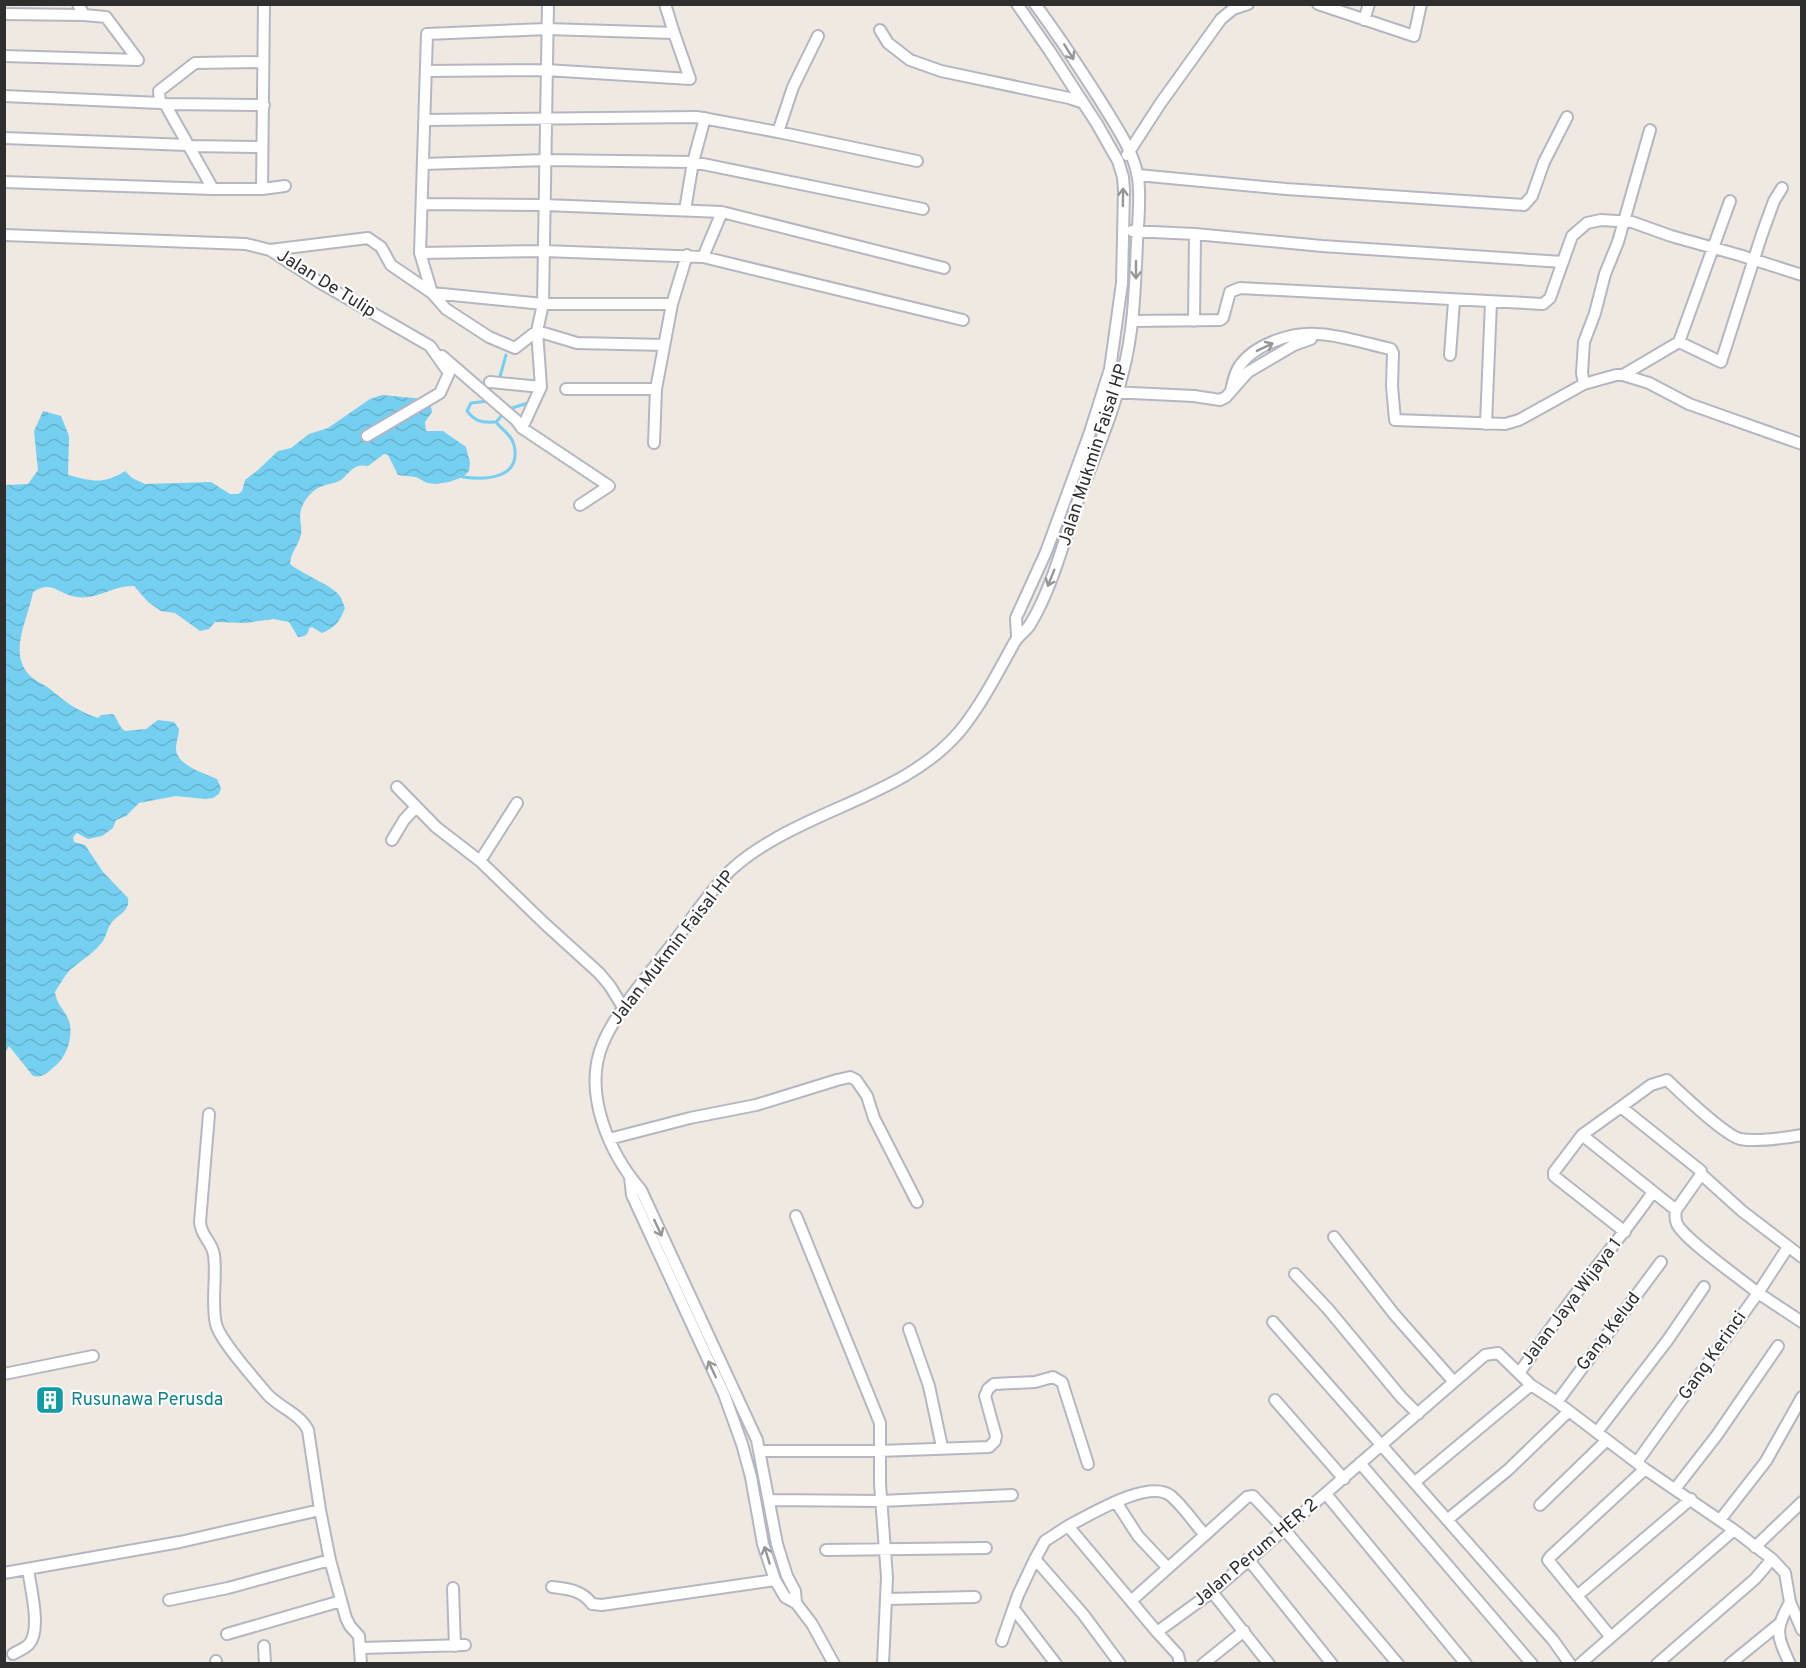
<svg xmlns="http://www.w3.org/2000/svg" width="1806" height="1668" font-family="Overpass,sans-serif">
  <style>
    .water { fill: url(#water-waves) }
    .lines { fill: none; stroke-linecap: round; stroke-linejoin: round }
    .stream { stroke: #75cff0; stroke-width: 3 }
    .minor-casing { stroke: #b4b7c1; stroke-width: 14 }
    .minor { stroke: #fff; stroke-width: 10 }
    .oneway { stroke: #969696 }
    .labels { text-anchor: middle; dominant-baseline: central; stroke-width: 4.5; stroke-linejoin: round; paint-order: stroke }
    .street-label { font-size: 18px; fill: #2e2e2e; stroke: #fff }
    .culture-label { font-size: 18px; fill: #0d838f; stroke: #fff; text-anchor: start }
  </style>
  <defs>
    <pattern id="water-waves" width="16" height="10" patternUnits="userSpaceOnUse" patternTransform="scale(1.5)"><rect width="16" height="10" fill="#75cff0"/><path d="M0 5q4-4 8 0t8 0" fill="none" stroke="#66b2ce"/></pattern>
  </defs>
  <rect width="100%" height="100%" fill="#efe9e1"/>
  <!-- water -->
  <path class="water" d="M 382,395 L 424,399 L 430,402 L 432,412 L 425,422 L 426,431 L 443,431 L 466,447 L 470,463 L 469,471 L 463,477 L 449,482 L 436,484 L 427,483 L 416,477 L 398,475 L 388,455 L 384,454 L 368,466 C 354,463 350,472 341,480 C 334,484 325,484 318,488 C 309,493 301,504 300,515 C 300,521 302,528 301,534 C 299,546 291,550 290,564 C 302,574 333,586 339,595 C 342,598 343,604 345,608 C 340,621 335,628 322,633 L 312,627 L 309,628 C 308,635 305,637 298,637 L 289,622 L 273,619 L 246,623 L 215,622 L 209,629 L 200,631 L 175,613 L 161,611 L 148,602 L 134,586 C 114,585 97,600 77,597 C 59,595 52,579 33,592 C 28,620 5,657 34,679 C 39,683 45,685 50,689 C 65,702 79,712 98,718 L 101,715 L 113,714 C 118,719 118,726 125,731 L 146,729 L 158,720 L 174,722 L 179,729 C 179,735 176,742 176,748 C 175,765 206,774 217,779 L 221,788 L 219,794 L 213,798 L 205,799 L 176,796 L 139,803 L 126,816 L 116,820 L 113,828 L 102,836 L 88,839 L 77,833 L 73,837 L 74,842 L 85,845 L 103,872 L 128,898 C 130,910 121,913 114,920 C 108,925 107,934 103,941 C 94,953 82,960 71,969 C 68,971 58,987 55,992 C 56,1004 65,1010 69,1021 C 74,1037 66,1058 54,1067 C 47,1073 42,1078 33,1076 L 9,1046 L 5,1053 L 5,485 L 28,484 L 38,470 L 34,431 L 43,411 L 61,416 L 69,436 L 68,475 C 92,481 103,485 125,471 L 132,478 L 145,484 L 211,482 L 230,494 L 238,494 L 242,491 L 245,480 L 258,470 L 278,451 L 291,448 L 309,434 L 328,428 L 370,399 Z"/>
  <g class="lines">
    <!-- stream -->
    <path class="stream" d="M 499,380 L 506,355
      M 489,401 L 471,403 L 467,411 C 475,421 481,423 494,422
      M 509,409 L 528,403
      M 463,477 C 485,480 522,479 514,445 C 512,435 502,430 496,422 L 504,413"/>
    <!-- minor casing -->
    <g class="minor-casing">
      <path id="minor" d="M 78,4 L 84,15
        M 1017,4 L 1049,50 L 1097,124 L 1118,161 L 1123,177 L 1124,190 L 1122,283 L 1110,369 L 1089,435 L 1046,552 L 1016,618 L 1017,636
        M 1318,4 L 1414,36 L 1421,4
        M 4,14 L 84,15 L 106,17 L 138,60
        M 1364,20 L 1369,4
        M 880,30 L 888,43 L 910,60 L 941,71 L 1069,98 L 1081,102
        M 4,56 L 138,60
        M 426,71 L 546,70 L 690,79 L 674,33
        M 4,96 L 160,103
        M 165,104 L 264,105
        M 425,120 L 697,117 L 778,132 L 917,161
        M 778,132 L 793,87 L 818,36
        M 4,138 L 187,145
        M 189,146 L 262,147
        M 1127,155 L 1160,104 L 1221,19 L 1233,9 L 1248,4
        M 423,164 L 546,160 L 693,162 L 923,209
        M 1138,175 L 1286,189 L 1524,205 L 1532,196 L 1544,162 L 1567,117
        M 4,182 L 213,189 L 262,189 L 285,186
        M 213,189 L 165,104 L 160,103 L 159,91 L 195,63 L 263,62
        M 262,189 L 264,4
        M 422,204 L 544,205 L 722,212 L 944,268
        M 685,210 L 693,162 L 705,118
        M 1132,231 L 1195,234 L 1322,246 L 1563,262
        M 4,235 L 246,244 L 270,250 L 319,282 L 430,346 L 449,373 L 440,393 L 367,436
        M 270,250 L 368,238 L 381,247 L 391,265 L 432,293 L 446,309 L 489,337 L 515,348 L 537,331 L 577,343 L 664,345
        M 420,253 L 544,251 L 703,257 L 963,320
        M 703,257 L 722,212
        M 432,293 L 420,253 L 427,34 L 547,29 L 674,33 L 665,4
        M 432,293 L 543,304 L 672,304
        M 1132,321 L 1220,320 L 1223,318 L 1230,292 L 1240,288 L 1543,304 L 1550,298 L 1572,236 L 1587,223 L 1601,220 L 1632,222 L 1671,236 L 1739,255 L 1802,275
        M 1194,321 L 1195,234
        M 1679,342 L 1730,201
        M 1450,355 L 1454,301
        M 442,356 L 516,420 L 522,428 L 609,486 L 580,505
        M 1623,375 L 1679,342 L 1721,362 L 1762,234 L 1774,201 L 1782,188
        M 490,382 L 541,387
        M 1584,384 L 1582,373 L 1584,342 L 1595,313 L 1605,274 L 1618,242 L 1650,130
        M 566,389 L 656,389 L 672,304 L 687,255
        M 1231,391 C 1233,382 1235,371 1241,364 C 1256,344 1292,332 1317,334 C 1342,335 1367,344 1391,349 L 1393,353 L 1392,386 L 1395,420 L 1505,424 L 1519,420 L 1584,384 L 1616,375 L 1623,375 L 1649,383 L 1689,404 L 1802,444
        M 1111,392 L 1194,396 L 1220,400 L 1226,397 L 1248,372 L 1294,345 L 1311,339
        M 1486,424 L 1491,302
        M 522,428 L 541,387 L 537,331 L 543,304 L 548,4
        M 654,443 L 656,389
        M 397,787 L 436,827 L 480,861 L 544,923 L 599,973 L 610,986 L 624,1009
        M 392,840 L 404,820 L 416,807
        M 480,861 L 517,803
        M 1621,1107 L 1651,1085 L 1667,1080 C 1681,1093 1723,1134 1740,1139 C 1757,1142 1785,1138 1802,1135
        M 209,1114 L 200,1222 C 201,1237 212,1241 214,1255 C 217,1277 211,1302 216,1324 C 220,1341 255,1379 267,1394 C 280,1408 299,1413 308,1430 L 320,1510
        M 1582,1135 L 1676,1210 C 1675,1215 1675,1219 1677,1224 C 1685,1240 1741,1279 1758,1293 L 1788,1247
        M 609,1139 L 690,1118 L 756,1105 L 837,1080 L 850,1077 L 856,1080 L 867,1096 L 874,1118 L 917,1202
        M 1701,1174 L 1742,1211 L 1802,1257
        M 630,1177 L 632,1195 L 724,1394 L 742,1444 L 751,1477 L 763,1544 L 775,1580 L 785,1597 L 796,1603 L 812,1624 L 834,1664
        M 796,1216 L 880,1423 L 880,1484 L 887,1577 L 883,1664
        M 1625,1232 L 1554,1176 L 1554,1172 L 1582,1135 L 1621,1107 L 1701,1171 L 1700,1176 L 1676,1210
        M 1334,1237 L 1394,1314 L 1454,1382
        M 1295,1274 L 1328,1309 L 1401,1397 L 1418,1414
        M 1273,1322 L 1553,1640 L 1570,1664
        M 909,1329 L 929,1386 L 942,1447
        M 1519,1373 C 1538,1347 1556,1320 1575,1295 C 1601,1260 1628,1228 1653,1192
        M 4,1374 L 93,1356
        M 1275,1400 L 1344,1479
        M 1557,1402 L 1661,1262
        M 1597,1432 L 1667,1341 L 1704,1287
        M 760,1451 L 879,1451 L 989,1447 L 995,1441 L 996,1436 L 985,1396 L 988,1389 L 994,1384 L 1035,1382 L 1053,1377 L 1062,1382 L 1088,1464
        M 1637,1462 L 1758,1293 L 1802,1322
        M 1360,1463 L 1532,1664
        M 1415,1482 L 1531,1385
        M 1675,1489 L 1717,1435 L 1778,1346
        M 1326,1494 L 1466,1664
        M 769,1500 L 881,1501 L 1012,1495
        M 1116,1502 L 1138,1536 L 1167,1567
        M 1540,1505 L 1607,1440
        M 1447,1520 L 1508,1470 L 1569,1411
        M 1720,1520 L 1766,1461 L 1802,1397
        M 1755,1547 L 1802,1502
        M 826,1550 L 986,1548
        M 1035,1559 L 1045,1541 L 1068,1526
        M 1248,1559 L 1332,1664
        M 4,1573 L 180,1542 L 320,1510 L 330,1560
        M 552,1587 C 568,1589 582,1590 592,1604 L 602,1605 L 775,1580
        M 453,1588 L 455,1646
        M 1212,1592 L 1269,1664
        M 1577,1596 L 1691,1499
        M 886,1599 L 975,1597
        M 169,1600 L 228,1588 L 330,1560 L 346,1618 L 350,1626 L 359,1636 L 361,1664
        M 1131,1601 L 1205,1535
        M 796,1603 L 795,1591 L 787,1576 L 777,1544 L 757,1440 L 641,1190 C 609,1153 582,1092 603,1043 C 617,1010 651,972 673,943 C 692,919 710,890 732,869 C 744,858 759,848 773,840 C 834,804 913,787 960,731 C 981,705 997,674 1013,645 C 1017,636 1026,632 1031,623 C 1054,584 1064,538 1080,495 C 1095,455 1113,414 1123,372 C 1134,330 1135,286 1137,243 C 1138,222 1141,199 1138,178 C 1134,151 1114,123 1100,100 C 1079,67 1058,35 1035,4
        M 1014,1609 L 1056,1664
        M 1157,1632 L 1068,1526 C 1090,1515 1149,1478 1171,1496 C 1184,1507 1194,1523 1205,1535 L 1247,1497 L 1253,1496 L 1284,1529 L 1398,1664
        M 227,1634 L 341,1601
        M 1610,1636 L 1548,1560 L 1550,1557 L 1645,1469
        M 1002,1641 L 1018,1595 L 1035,1559 L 1083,1614 L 1120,1664
        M 264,1646 L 265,1664
        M 361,1648 L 465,1645
        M 13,1654 C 18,1651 26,1648 29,1644 C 42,1630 30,1586 28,1569
        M 216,1661 L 216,1664
        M 1180,1664 L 1178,1655 L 1157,1632 L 1212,1592 L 1485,1355 L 1498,1353 L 1531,1385 L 1557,1402 L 1645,1469 L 1734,1530 L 1772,1559 L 1785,1573 L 1790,1602 L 1802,1630
        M 1203,1664 L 1244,1631
        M 1580,1664 L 1734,1530
        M 1657,1664 L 1755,1579 L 1772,1559
        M 1730,1664 L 1779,1624
        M 1790,1664 C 1776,1634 1775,1630 1790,1602"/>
    </g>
    <!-- minor -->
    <use href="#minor" class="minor"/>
  </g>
  <!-- one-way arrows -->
  <defs><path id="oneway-shaft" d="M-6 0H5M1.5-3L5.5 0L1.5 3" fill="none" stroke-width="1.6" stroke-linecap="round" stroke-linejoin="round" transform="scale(1.5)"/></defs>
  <g class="oneway">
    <use href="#oneway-shaft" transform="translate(1069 52) rotate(58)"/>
    <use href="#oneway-shaft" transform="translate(1123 197) rotate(-89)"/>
    <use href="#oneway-shaft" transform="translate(1136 270) rotate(90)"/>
    <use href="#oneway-shaft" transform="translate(1265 347) rotate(-26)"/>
    <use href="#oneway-shaft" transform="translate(1051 578) rotate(112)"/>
    <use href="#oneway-shaft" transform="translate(658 1228) rotate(65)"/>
    <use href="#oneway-shaft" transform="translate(712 1369) rotate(-115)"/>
    <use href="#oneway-shaft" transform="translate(767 1555) rotate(-107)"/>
  </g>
  <!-- icons -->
  <defs>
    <g id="building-square" transform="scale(1.5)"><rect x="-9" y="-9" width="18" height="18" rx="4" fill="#0f9aa8" stroke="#fff"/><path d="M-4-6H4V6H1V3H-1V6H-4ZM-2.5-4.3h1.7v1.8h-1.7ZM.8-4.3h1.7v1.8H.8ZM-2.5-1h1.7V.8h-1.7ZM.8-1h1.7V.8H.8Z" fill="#fff"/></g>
  </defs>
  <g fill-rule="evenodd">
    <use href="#building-square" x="50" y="1400"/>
  </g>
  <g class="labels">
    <!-- street labels -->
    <g class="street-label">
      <text transform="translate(326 284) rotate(32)">Jalan De Tulip</text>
      <text transform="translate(1094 455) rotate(-72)">Jalan Mukmin Faisal HP</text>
      <text transform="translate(673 948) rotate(-52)">Jalan Mukmin Faisal HP</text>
      <text transform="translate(1572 1302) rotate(-53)">Jalan Jaya Wijaya 1</text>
      <text transform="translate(1609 1332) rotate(-53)">Gang Kelud</text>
      <text transform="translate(1713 1356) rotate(-55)">Gang Kerinci</text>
      <text transform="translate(1256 1553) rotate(-40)">Jalan Perum HER 2</text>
    </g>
    <!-- culture labels -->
    <g class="culture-label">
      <text x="71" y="1400">Rusunawa Perusda</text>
    </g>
  </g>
  <!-- border -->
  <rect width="1806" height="1668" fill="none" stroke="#2e2e2e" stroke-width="12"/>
</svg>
